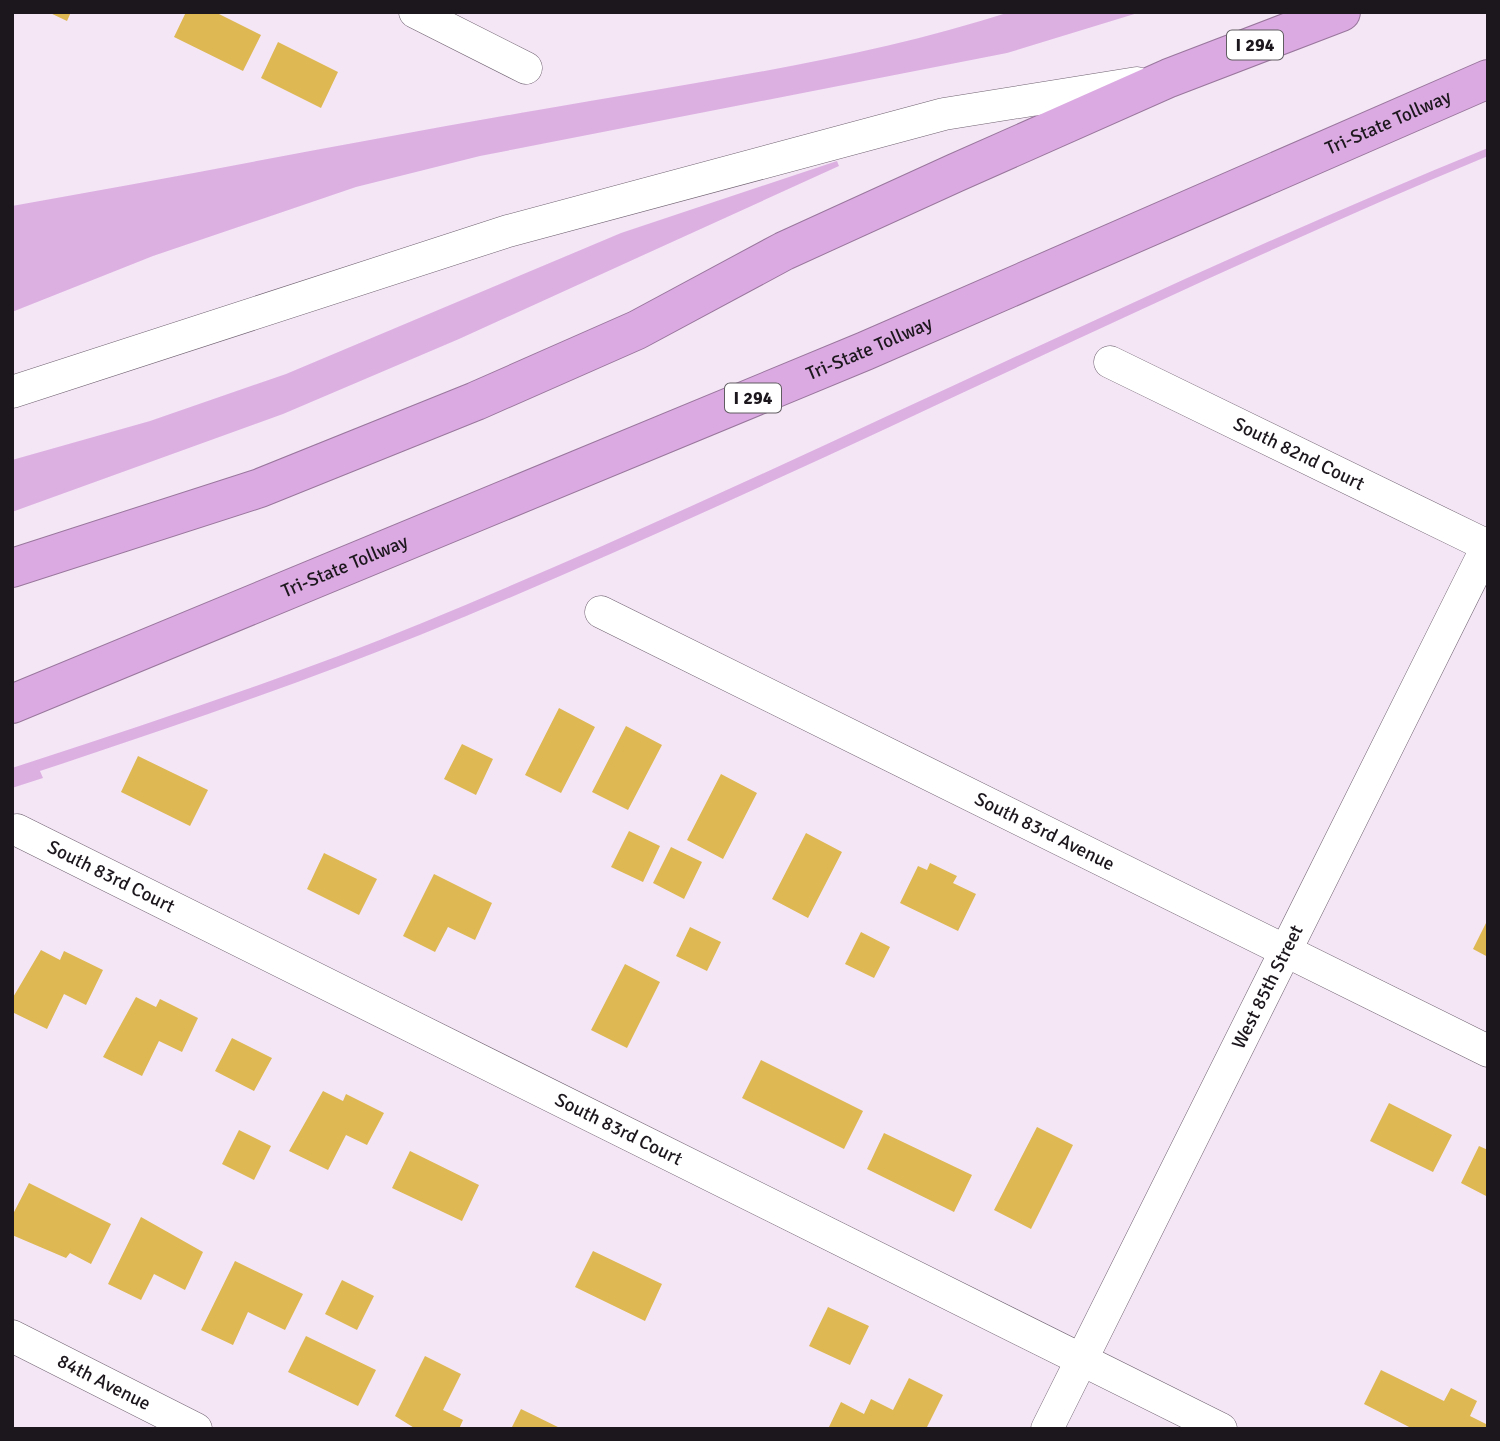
<svg xmlns="http://www.w3.org/2000/svg" width="1500" height="1441" font-family="Signika,sans-serif">
  <style>
    .green { fill: #dcb1e2 }
    .building { fill: #ddb853 }
    .lines { fill: none; stroke-linecap: round; stroke-linejoin: round }
    .minor-casing { stroke: #6f6270; stroke-width: 33 }
    .highway-casing { stroke: #99779d; stroke-width: 40 }
    .minor { stroke: #fff; stroke-width: 32 }
    .highway { stroke: #dcaae2; stroke-width: 38 }
    .labels { text-anchor: middle; dominant-baseline: central; stroke-width: 6; stroke-linejoin: round; paint-order: stroke }
    .shield { fill: #fff; stroke: #605d61; stroke-width: 2 }
    .shield-label { font-size: 18px; font-weight: bold; fill: #1c171d }
    .street-label { font-size: 19px; fill: #1c171d; stroke: #fff }
  </style>
  <rect width="100%" height="100%" fill="#f5e6f6"/>
  <!-- green -->
  <path class="green" d="M 1010,12 L 1141,12 L 1007,53 L 480,156 L 356,187 L 153,256 L 12,312 L 12,206 C 188,175 363,140 538,110 C 696,82 857,61 1010,12 Z
    M 1488,148 L 1488,156 C 1128,306 781,488 420,635 C 295,685 168,729 40,771 L 43,778 L 12,788 L 12,768 C 150,723 288,678 422,623 C 781,475 1127,295 1488,148 Z
    M 837,161 L 839,166 L 459,339 L 283,414 L 12,512 L 12,460 L 150,421 L 286,374 L 621,233 Z"/>
  <!-- building -->
  <path class="building" d="M 48,12 L 71,12 L 67,21 Z
    M 186,12 L 215,12 L 261,35 L 243,71 L 174,37 Z
    M 278,42 L 338,72 L 321,108 L 261,78 Z
    M 559,708 L 595,727 L 561,793 L 525,775 Z
    M 626,726 L 662,745 L 628,810 L 592,792 Z
    M 462,744 L 493,759 L 476,795 L 444,779 Z
    M 138,756 L 208,790 L 190,826 L 121,792 Z
    M 721,774 L 757,793 L 723,859 L 687,840 Z
    M 629,831 L 660,846 L 643,882 L 611,867 Z
    M 806,833 L 842,852 L 808,918 L 772,899 Z
    M 671,847 L 702,862 L 684,899 L 653,883 Z
    M 324,853 L 377,879 L 359,915 L 307,889 Z
    M 930,863 L 957,876 L 953,883 L 976,894 L 958,931 L 900,903 L 918,866 L 927,870 Z
    M 434,874 L 492,903 L 475,940 L 448,927 L 435,952 L 403,936 Z
    M 1488,919 L 1488,957 L 1473,949 Z
    M 690,927 L 721,942 L 707,971 L 676,956 Z
    M 861,932 L 890,947 L 874,978 L 845,964 Z
    M 41,950 L 60,960 L 64,951 L 103,970 L 86,1005 L 64,994 L 47,1029 L 12,1012 L 12,999 Z
    M 625,964 L 660,982 L 627,1048 L 591,1030 Z
    M 136,997 L 156,1007 L 160,999 L 198,1018 L 182,1052 L 159,1041 L 142,1076 L 103,1057 Z
    M 232,1038 L 272,1058 L 254,1091 L 215,1071 Z
    M 761,1060 L 863,1111 L 844,1149 L 742,1098 Z
    M 323,1091 L 343,1101 L 346,1094 L 384,1113 L 367,1145 L 346,1135 L 328,1170 L 289,1151 Z
    M 1389,1103 L 1452,1135 L 1433,1172 L 1370,1141 Z
    M 1037,1127 L 1073,1145 L 1031,1229 L 994,1210 Z
    M 239,1130 L 271,1146 L 254,1180 L 222,1164 Z
    M 884,1133 L 972,1175 L 954,1212 L 867,1169 Z
    M 1479,1146 L 1488,1150 L 1488,1197 L 1461,1183 Z
    M 410,1151 L 479,1185 L 462,1221 L 392,1188 Z
    M 29,1183 L 111,1224 L 91,1264 L 70,1253 L 66,1258 L 12,1235 L 12,1216 Z
    M 141,1217 L 203,1252 L 185,1290 L 154,1274 L 141,1300 L 108,1284 Z
    M 593,1251 L 662,1284 L 645,1321 L 575,1287 Z
    M 235,1261 L 303,1294 L 285,1330 L 248,1312 L 233,1345 L 201,1330 Z
    M 342,1280 L 374,1296 L 357,1330 L 325,1314 Z
    M 828,1307 L 869,1326 L 850,1365 L 809,1346 Z
    M 306,1336 L 376,1370 L 358,1406 L 288,1372 Z
    M 425,1356 L 461,1374 L 443,1410 L 463,1420 L 459,1429 L 416,1429 L 395,1416 Z
    M 1381,1370 L 1444,1401 L 1451,1388 L 1477,1401 L 1470,1416 L 1488,1425 L 1488,1429 L 1413,1429 L 1364,1404 Z
    M 909,1378 L 943,1395 L 926,1429 L 828,1429 L 841,1402 L 864,1414 L 871,1399 L 893,1410 Z
    M 521,1409 L 562,1429 L 511,1429 Z"/>
  <g class="lines">
    <!-- minor casing -->
    <g class="minor-casing">
      <g id="minor">
        <path d="M 415,12 L 526,68"/>
        <path id="s1" d="M 1110,362 L 1488,546"/>
        <path d="M 12,392 L 508,231 L 944,114 L 1137,83"/>
        <path id="s2" d="M 601,612 L 1488,1051"/>
        <path id="s3" d="M 17,830 L 1221,1429"/>
        <path id="s4" d="M 12,1336 L 196,1429"/>
        <path id="s5" d="M 1047,1429 L 1488,545"/>
      </g>
    </g>
    <!-- highway casing -->
    <g class="highway-casing">
      <g id="highway">
        <path d="M 12,568 L 260,488 L 476,401 L 637,330 L 784,251 L 955,173 L 1169,78 L 1341,12"/>
        <path id="s6" d="M 12,704 L 865,351 L 1488,79"/>
      </g>
    </g>
    <!-- minor -->
    <use href="#minor" class="minor"/>
    <!-- highway -->
    <use href="#highway" class="highway"/>
  </g>
  <g class="labels">
    <!-- shield labels -->
    <g class="shield">
      <rect x="1227" y="30.5" width="56" height="29" rx="5"/>
      <rect x="725" y="383.5" width="56" height="29" rx="5"/>
    </g>
    <g class="shield-label">
      <text x="1255" y="45">I 294</text>
      <text x="753" y="398">I 294</text>
    </g>
    <!-- street labels -->
    <g class="street-label">
      <text stroke="none"><textPath href="#s6" startOffset="1494">Tri-State Tollway</textPath></text>
      <text stroke="none"><textPath href="#s6" startOffset="928">Tri-State Tollway</textPath></text>
      <text stroke="none"><textPath href="#s1" startOffset="210">South 82nd Court</textPath></text>
      <text stroke="none"><textPath href="#s6" startOffset="360">Tri-State Tollway</textPath></text>
      <text stroke="none"><textPath href="#s2" startOffset="495">South 83rd Avenue</textPath></text>
      <text stroke="none"><textPath href="#s3" startOffset="105">South 83rd Court</textPath></text>
      <text stroke="none"><textPath href="#s5" startOffset="494">West 85th Street</textPath></text>
      <text stroke="none"><textPath href="#s3" startOffset="672">South 83rd Court</textPath></text>
      <text stroke="none"><textPath href="#s4" startOffset="103">84th Avenue</textPath></text>
    </g>
  </g>
  <!-- border -->
  <rect width="1500" height="1441" fill="none" stroke="#1c171d" stroke-width="28"/>
</svg>
